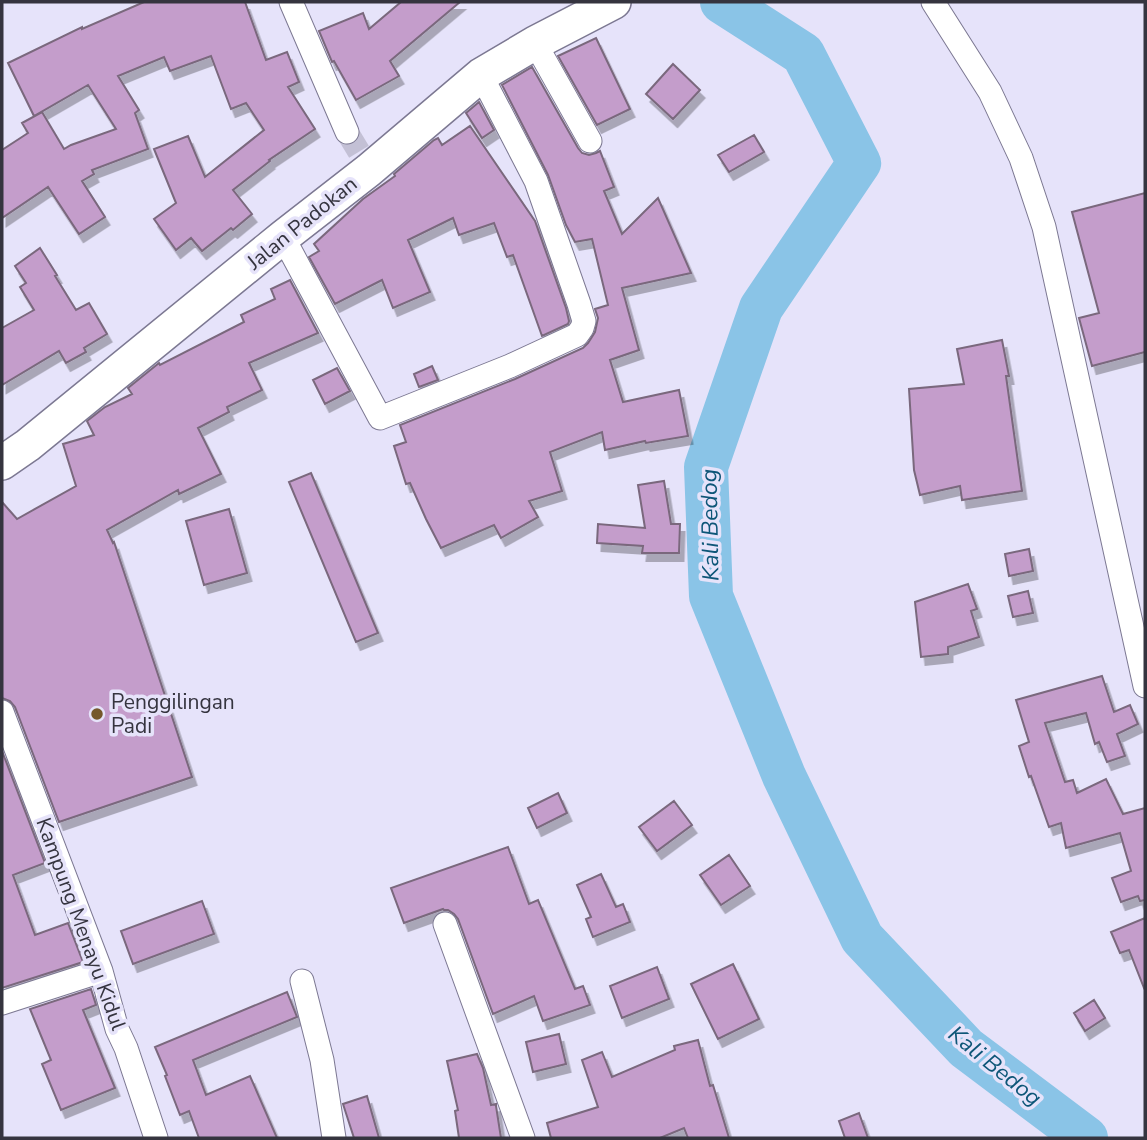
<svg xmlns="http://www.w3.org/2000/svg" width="1147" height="1140" font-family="'Nunito Sans',sans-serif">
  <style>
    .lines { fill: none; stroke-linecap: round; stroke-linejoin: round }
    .river { stroke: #8ac4e7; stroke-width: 44 }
    .building { fill: #c49dcb; stroke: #7a687d; stroke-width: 2; filter: url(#shadow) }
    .minor-tunnel { stroke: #c3c0d5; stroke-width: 23; stroke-dasharray: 23 11; stroke-linecap: butt }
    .minor-casing { stroke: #7c7892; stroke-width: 25 }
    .secondary-casing { stroke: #7c7892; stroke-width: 36 }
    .minor { stroke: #fff; stroke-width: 23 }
    .secondary { stroke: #fff; stroke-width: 33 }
    .poi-dot { fill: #75582b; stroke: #e6e3fa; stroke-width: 2.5 }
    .labels { text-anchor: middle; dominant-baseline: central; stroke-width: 7; stroke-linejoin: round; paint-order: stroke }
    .street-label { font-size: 21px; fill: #35343f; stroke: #e6e3fa }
    .poi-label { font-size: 21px; fill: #35343f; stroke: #e6e3fa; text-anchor: start }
    .water-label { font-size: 23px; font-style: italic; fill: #0e5678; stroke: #e6e3fa }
  </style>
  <defs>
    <filter id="shadow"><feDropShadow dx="4.5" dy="8" stdDeviation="0" flood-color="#0004"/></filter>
  </defs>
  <rect width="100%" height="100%" fill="#e6e3fa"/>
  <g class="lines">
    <!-- river -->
    <path class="river" d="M 722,2 L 803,54 L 859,163 L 761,308 L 706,467 L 711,596 L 784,776 L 862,938 L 966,1048 L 1086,1138"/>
  </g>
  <!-- building -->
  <path class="building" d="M 144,2 L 245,2 L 266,60 L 287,52 L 299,82 L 288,87 L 315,129 L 269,160 L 270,161 L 233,190 L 252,214 L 233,230 L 231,228 L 202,251 L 191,238 L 176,250 L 154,219 L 176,203 L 154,149 L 188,136 L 205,177 L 264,130 L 246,103 L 231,109 L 211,56 L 170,71 L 164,57 L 118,76 L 139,110 L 135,113 L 148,149 L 92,170 L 94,174 L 82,181 L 105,217 L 79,234 L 48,187 L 2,218 L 2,150 L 28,133 L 22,123 L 42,112 L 64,149 L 71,145 L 116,129 L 88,85 L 34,116 L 8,63 L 82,27 L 82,29 Z
    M 401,2 L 460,2 L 390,61 L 399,76 L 356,100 L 334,61 L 332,62 L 319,31 L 363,13 L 369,29 Z
    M 596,38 L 630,109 L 597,125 L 558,56 Z
    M 673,64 L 700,90 L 673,119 L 646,94 Z
    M 532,67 L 578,148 L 582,153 L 589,155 L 596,153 L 600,151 L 614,187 L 604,191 L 622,234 L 658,198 L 691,273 L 622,288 L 639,350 L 610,360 L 623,402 L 679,390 L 688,436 L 646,443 L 645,441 L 605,450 L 602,432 L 550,452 L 562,491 L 529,501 L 538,517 L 501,538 L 494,525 L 441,548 L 426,519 L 410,483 L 406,484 L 394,446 L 406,442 L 400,425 L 515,379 L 583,348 L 588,343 L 595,332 L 598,318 L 595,309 L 608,305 L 592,239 L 575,242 L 566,225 L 548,175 L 502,85 Z
    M 479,102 L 494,130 L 482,138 L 466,113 Z
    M 470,126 L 535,221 L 566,308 L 569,321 L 568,324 L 542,336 L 513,255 L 507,257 L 494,223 L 459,235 L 453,218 L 408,240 L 430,292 L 393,308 L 382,280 L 335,304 L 309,257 L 319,251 L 314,244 L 363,199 L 395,176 L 394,174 L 434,140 L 438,138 L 442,145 Z
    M 754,135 L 764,152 L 729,172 L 718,155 Z
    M 1145,193 L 1145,352 L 1092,366 L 1079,318 L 1099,313 L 1072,212 Z
    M 40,248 L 57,275 L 55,276 L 76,310 L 89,303 L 107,334 L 84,348 L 86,352 L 66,363 L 59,351 L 2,385 L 2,328 L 34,310 L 20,287 L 26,283 L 15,266 Z
    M 290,280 L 318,333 L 249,363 L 262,390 L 227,407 L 229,412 L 198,428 L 221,474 L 179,494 L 178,490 L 107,530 L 113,543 L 114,542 L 192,777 L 59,822 L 15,707 L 10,701 L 2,698 L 2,502 L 17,519 L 76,486 L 63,444 L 94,435 L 87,421 L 105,407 L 132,394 L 128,388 L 159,363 L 160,365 L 244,322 L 241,315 L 275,299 L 271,289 Z
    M 1002,340 L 1009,376 L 1006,376 L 1022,491 L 962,500 L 960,486 L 920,495 L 914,470 L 909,389 L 964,384 L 957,349 Z
    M 432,366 L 438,380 L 419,387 L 414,374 Z
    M 337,368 L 350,391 L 325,404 L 313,380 Z
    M 311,473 L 378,633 L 356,642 L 289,482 Z
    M 664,481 L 671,524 L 680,524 L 679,553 L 642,553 L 643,546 L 597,543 L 598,524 L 645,528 L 638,485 Z
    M 229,509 L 247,573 L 204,585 L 186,521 Z
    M 1029,549 L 1033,571 L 1009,576 L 1005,554 Z
    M 968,584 L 977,609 L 971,611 L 979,637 L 948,647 L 948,654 L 921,657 L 915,602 Z
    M 1028,591 L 1033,613 L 1013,617 L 1008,596 Z
    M 1102,676 L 1114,712 L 1130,705 L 1138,724 L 1117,734 L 1125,756 L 1107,762 L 1099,742 L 1095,744 L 1086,713 L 1045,723 L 1065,782 L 1073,780 L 1077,793 L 1106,779 L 1123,814 L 1145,808 L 1145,900 L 1140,901 L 1138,896 L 1121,902 L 1112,878 L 1131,871 L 1120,833 L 1066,848 L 1061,823 L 1049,827 L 1031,776 L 1029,777 L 1019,746 L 1029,742 L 1016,700 Z
    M 2,751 L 45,863 L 13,875 L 35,935 L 68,923 L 83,962 L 2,988 Z
    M 558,793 L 567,813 L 537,828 L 528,808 Z
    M 674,801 L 692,825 L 657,851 L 639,827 Z
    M 508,847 L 529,904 L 538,900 L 575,989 L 583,986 L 590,1005 L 543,1021 L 534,996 L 493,1014 L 458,919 L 454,914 L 448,910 L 444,910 L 443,909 L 404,923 L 391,888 Z
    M 729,855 L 750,886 L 721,905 L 700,875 Z
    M 601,874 L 616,907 L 623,904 L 630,922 L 593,937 L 586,919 L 591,917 L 577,885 Z
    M 202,901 L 214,934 L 133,964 L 121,931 Z
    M 1145,918 L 1145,987 L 1144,988 L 1129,950 L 1120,953 L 1111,932 Z
    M 733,964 L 759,1019 L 718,1039 L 691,984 Z
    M 657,967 L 669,999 L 622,1018 L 610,986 Z
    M 91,989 L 96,1005 L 83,1010 L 115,1088 L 61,1110 L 42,1064 L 51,1060 L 30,1009 Z
    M 287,992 L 297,1017 L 193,1060 L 206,1095 L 250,1076 L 277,1138 L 199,1138 L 189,1111 L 180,1115 L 165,1076 L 167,1075 L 155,1047 Z
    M 1094,1000 L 1105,1018 L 1085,1031 L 1074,1013 Z
    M 559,1034 L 566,1064 L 533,1072 L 526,1042 Z
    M 698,1040 L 710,1086 L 713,1085 L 729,1138 L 688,1138 L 684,1128 L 660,1138 L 551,1138 L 547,1123 L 598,1107 L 582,1060 L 602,1052 L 612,1077 L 675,1050 L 674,1046 Z
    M 477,1054 L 483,1068 L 491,1105 L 496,1104 L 496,1106 L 501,1138 L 459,1138 L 455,1111 L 458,1110 L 447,1061 Z
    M 367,1096 L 379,1138 L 354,1138 L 343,1104 Z
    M 859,1113 L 868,1138 L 845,1138 L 839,1121 Z"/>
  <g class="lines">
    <!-- minor-tunnel -->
    <path class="minor-tunnel" d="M 347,132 L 361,155"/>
    <!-- minor casing -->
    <g class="minor-casing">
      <path id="minor" d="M 291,2 L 347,132
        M 933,2 L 990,92 L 1021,158 L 1044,227 L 1145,686
        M 535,43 L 590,141
        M 283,237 L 380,418 L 510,366 L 577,335 L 582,328 L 584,321 L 579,304 L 536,181 L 481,75
        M 2,712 L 101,971 L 117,1029 L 126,1048 L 156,1138
        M 445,924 L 523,1138
        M 302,981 L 322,1060 L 334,1138
        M 2,1003 L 101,971"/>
    </g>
    <!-- secondary casing -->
    <g class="secondary-casing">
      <path id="secondary" d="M 2,463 L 28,445 L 283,237 L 369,170 L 481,75 L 535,43 L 614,2"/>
    </g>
    <!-- minor -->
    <use href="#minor" class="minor"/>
    <!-- secondary -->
    <use href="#secondary" class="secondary"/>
  </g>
  <!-- markers -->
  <circle class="poi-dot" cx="97" cy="714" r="7"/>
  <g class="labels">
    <!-- street labels -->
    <g class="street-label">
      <text transform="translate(302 223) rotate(-39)">Jalan Padokan</text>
      <text transform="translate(81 924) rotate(70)">Kampung Menayu Kidul</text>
    </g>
    <!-- poi labels -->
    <g class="poi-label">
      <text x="111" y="702">Penggilingan<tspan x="111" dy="24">Padi</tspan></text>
    </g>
    <!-- water labels -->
    <g class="water-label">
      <text transform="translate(710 525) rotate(-91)">Kali Bedog</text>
      <text transform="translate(995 1066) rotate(39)">Kali Bedog</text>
    </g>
  </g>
  <!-- border -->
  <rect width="1147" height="1140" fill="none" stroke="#35343f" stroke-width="7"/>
</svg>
